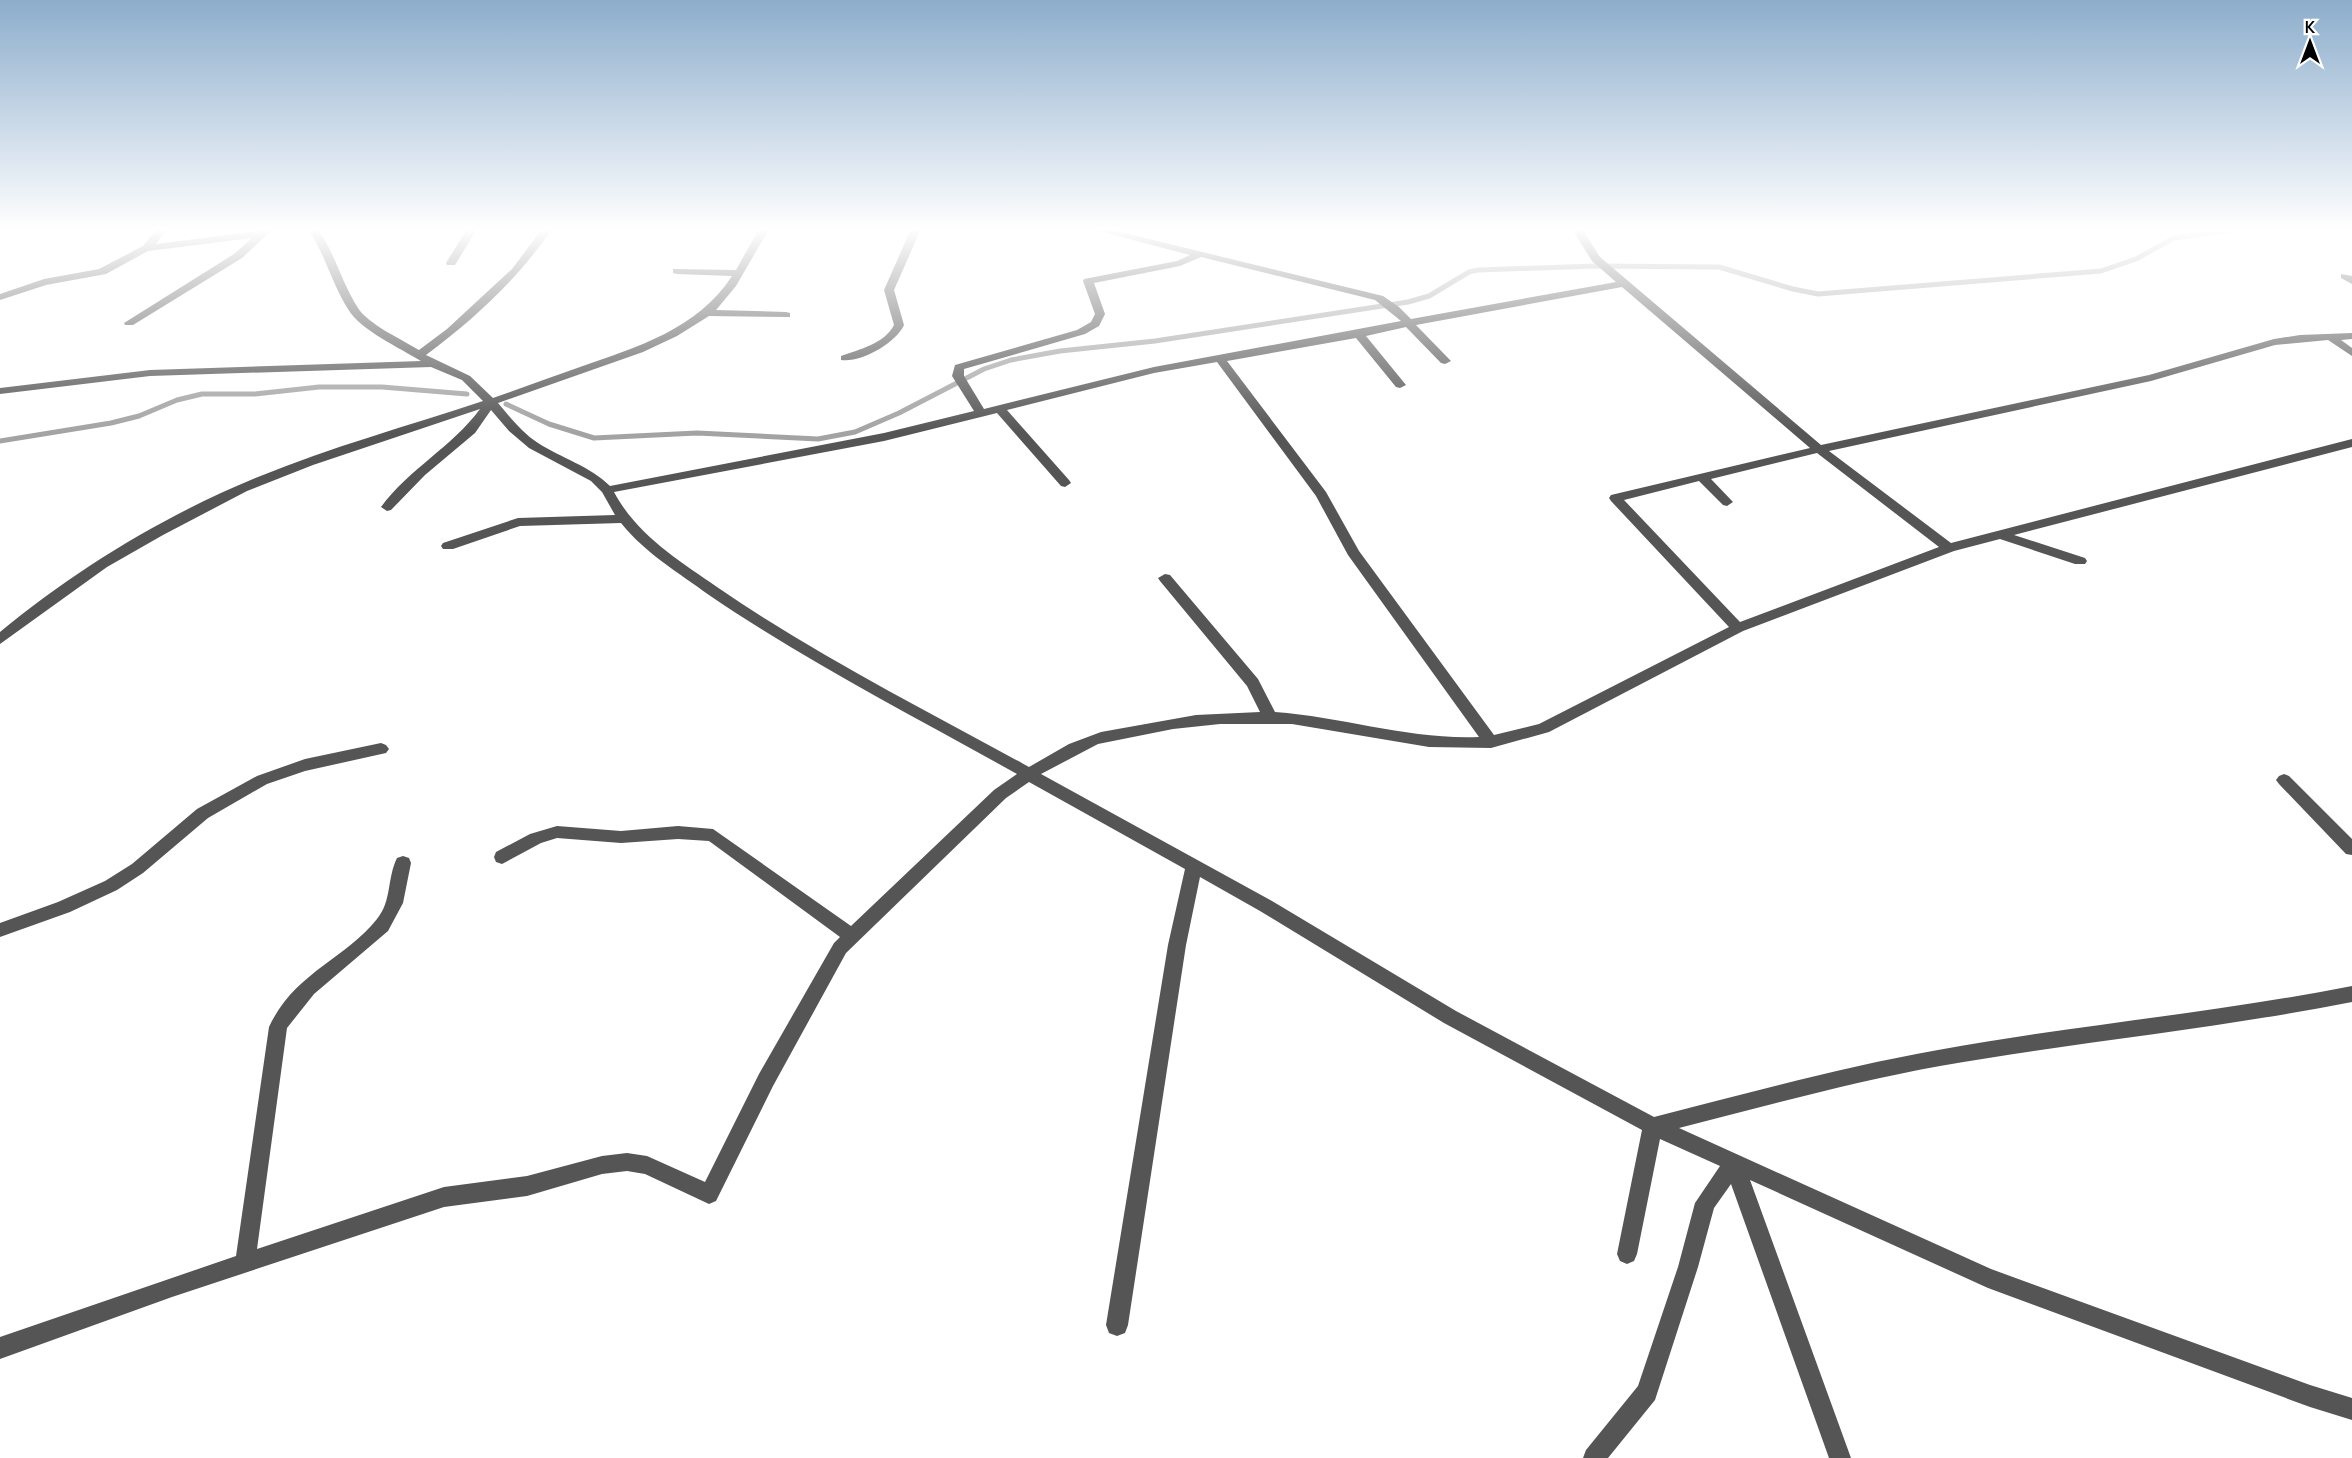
<svg xmlns="http://www.w3.org/2000/svg" width="2352" height="1458" font-family="Manrope,sans-serif">
  <style>
    .lines { fill: none; stroke-linecap: round; stroke-linejoin: round }
    .stream { stroke: #a3a3a3; stroke-width: 5 }
    .minor { fill: #555; fill-rule: evenodd }
  </style>
  <rect width="100%" height="100%" fill="#fff"/>
  <g class="lines">
    <!-- stream -->
    <path class="stream" d="M 506,404 L 549,424 L 594,438 L 697,433 L 818,439 L 855,432 L 899,413 L 984,369 L 1011,360 L 1060,351 L 1155,341 L 1408,302 L 1429,296 L 1469,272 L 1478,270 L 1595,266 L 1719,267 L 1793,289 L 1818,294 L 2101,271 L 2136,259 L 2174,238 L 2241,229
      M 0,441 L 111,423 L 139,416 L 177,400 L 202,394 L 255,394 L 319,387 L 382,387 L 467,394"/>
    <!-- minor -->
    <path class="minor" d="M 157,229 L 167,229 L 156,244 L 273,229 L 242,258 L 133,325 L 125,325 L 124,323 L 234,254 L 252,238 L 148,251 L 106,274 L 46,285 L 0,300 L 0,294 L 44,279 L 99,269 L 143,246 Z
      M 308,229 L 318,229 C 335,254 342,283 358,308 C 368,324 401,339 419,350 L 447,329 L 512,269 L 542,229 L 552,229 C 518,279 474,319 426,355 L 470,376 L 493,398 C 522,388 551,377 580,367 C 637,347 698,329 732,276 L 677,274 L 673,273 L 673,269 L 736,270 L 759,229 L 769,229 L 736,286 L 716,310 L 786,312 L 790,313 L 790,317 L 709,316 L 677,336 L 643,352 L 498,403 C 510,417 522,433 538,443 C 561,458 590,466 610,486 L 884,433 L 974,411 L 952,376 L 955,365 L 1077,330 L 1091,322 L 1095,314 L 1083,281 L 1084,279 L 1177,261 L 1190,255 L 1091,229 L 1108,229 L 1383,296 L 1399,307 L 1411,319 L 1616,282 L 1592,261 L 1572,229 L 1582,229 L 1600,257 L 1821,445 L 2149,375 L 2274,339 L 2300,335 L 2352,333 L 2352,339 L 2341,340 L 2352,348 L 2352,356 L 2328,340 L 2275,345 L 2151,381 L 1829,451 L 1951,543 L 2352,439 L 2352,447 L 2014,535 L 2085,558 L 2087,561 L 2085,564 L 2075,564 L 2000,539 L 1954,551 L 1743,631 L 1549,732 L 1491,748 L 1429,747 L 1292,724 L 1220,724 L 1173,729 L 1098,744 L 1041,774 L 1272,901 L 1456,1011 L 1654,1117 C 1748,1093 1842,1067 1938,1050 C 2075,1025 2215,1013 2352,986 L 2352,1002 C 2215,1029 2077,1042 1940,1066 C 1852,1082 1765,1106 1679,1128 L 1991,1269 L 2310,1385 L 2352,1398 L 2352,1420 L 2310,1407 L 1988,1288 L 1750,1180 L 1851,1458 L 1829,1458 L 1731,1184 L 1714,1208 L 1698,1267 L 1655,1400 L 1608,1458 L 1583,1458 L 1586,1450 L 1638,1386 L 1678,1267 L 1695,1203 L 1720,1166 L 1660,1139 L 1637,1254 L 1634,1261 L 1627,1264 L 1620,1261 L 1617,1254 L 1642,1130 L 1444,1023 L 1260,911 L 1200,877 L 1186,945 L 1128,1325 L 1125,1333 L 1117,1336 L 1109,1333 L 1106,1325 L 1168,945 L 1185,869 L 1029,782 L 1006,798 L 846,953 L 773,1086 L 716,1201 L 709,1204 L 645,1174 L 627,1171 L 602,1174 L 527,1196 L 444,1207 L 172,1297 L 0,1359 L 0,1337 L 236,1256 L 269,1027 C 294,973 344,960 377,919 C 392,901 387,878 397,858 L 403,856 L 409,858 L 411,863 L 403,903 L 388,931 L 314,994 L 287,1028 L 257,1249 L 444,1187 L 527,1176 L 602,1156 L 627,1153 L 647,1156 L 705,1182 L 759,1074 L 834,943 L 840,937 L 709,841 L 678,839 L 621,843 L 557,838 L 541,843 L 502,864 L 496,862 L 494,857 L 496,852 L 530,834 L 557,826 L 621,831 L 678,826 L 713,829 L 851,926 L 994,790 L 1017,774 C 913,716 807,662 709,595 C 679,573 645,553 621,523 L 520,526 L 453,549 L 443,549 L 441,546 L 443,543 L 518,518 L 615,515 L 602,492 L 591,481 L 529,448 L 509,431 L 491,410 L 475,433 L 425,475 L 391,510 L 387,511 L 381,507 C 409,469 452,447 480,409 L 313,465 L 247,491 L 163,535 L 107,567 L 0,644 L 0,632 C 76,569 167,514 258,477 C 331,447 408,426 483,401 L 462,380 L 431,367 L 150,376 L 0,394 L 0,388 L 150,370 L 421,361 C 400,348 360,330 348,309 C 332,284 325,254 308,229 ZM 1201,257 L 1375,300 L 1401,321 L 1154,367 L 984,409 L 964,376 L 964,369 L 1085,334 L 1099,326 L 1105,314 L 1094,283 L 1180,266 ZM 1622,287 L 1810,448 L 1611,495 L 1609,498 L 1611,501 L 1729,627 L 1539,724 L 1494,735 L 1359,551 L 1326,492 L 1227,361 L 1356,338 L 1396,387 L 1400,388 L 1406,385 L 1366,336 L 1406,327 L 1441,363 L 1445,364 L 1451,361 L 1449,359 L 1416,325 ZM 1217,362 L 1316,496 L 1348,555 L 1479,737 C 1410,740 1344,717 1275,712 L 1258,679 L 1170,575 L 1165,574 L 1158,578 L 1160,581 L 1247,686 L 1260,712 L 1196,715 L 1101,732 L 1069,744 L 1029,767 C 924,709 816,655 717,587 C 678,560 637,535 614,492 L 884,441 L 997,413 L 1061,486 L 1065,487 L 1071,483 L 1069,480 L 1007,410 L 1154,373 ZM 1817,453 L 1939,547 L 1740,622 L 1624,500 L 1699,481 L 1723,505 L 1727,506 L 1733,502 L 1711,479 Z
      M 467,229 L 477,229 L 455,265 L 447,265 L 446,263 Z
      M 911,229 L 921,229 L 894,290 L 904,325 C 896,343 861,363 841,360 L 841,356 C 860,349 884,344 894,325 L 884,290 Z
      M 2341,274 L 2352,276 L 2352,284 L 2341,278 Z
      M 381,743 L 386,745 L 389,749 L 386,753 L 305,771 L 267,784 L 208,818 L 143,873 L 117,890 L 70,912 L 0,937 L 0,923 L 58,902 L 105,881 L 132,864 L 197,809 L 257,776 L 305,759 Z
      M 2284,774 L 2289,776 L 2352,839 L 2352,855 L 2346,854 L 2279,784 L 2276,780 L 2279,776 Z"/>
  </g>
  <!-- sky -->
  <linearGradient id="sky" x2="0" y2="1"><stop stop-color="#8cadcc"/><stop offset="0.53" stop-color="#fff"/><stop offset="1" stop-color="#fff" stop-opacity="0"/></linearGradient>
  <rect width="2352" height="433" fill="url(#sky)"/>
  <!-- north arrow -->
  <g transform="translate(2310 42)" stroke="#ffffff" stroke-width="4.5" paint-order="stroke">
  <path d="M0-4.5L10 22L0 15L-10 22Z" fill="#000000"/>
  <text y="-9" font-size="16" font-weight="bold" text-anchor="middle" fill="#000000">K</text>
  </g>
</svg>
